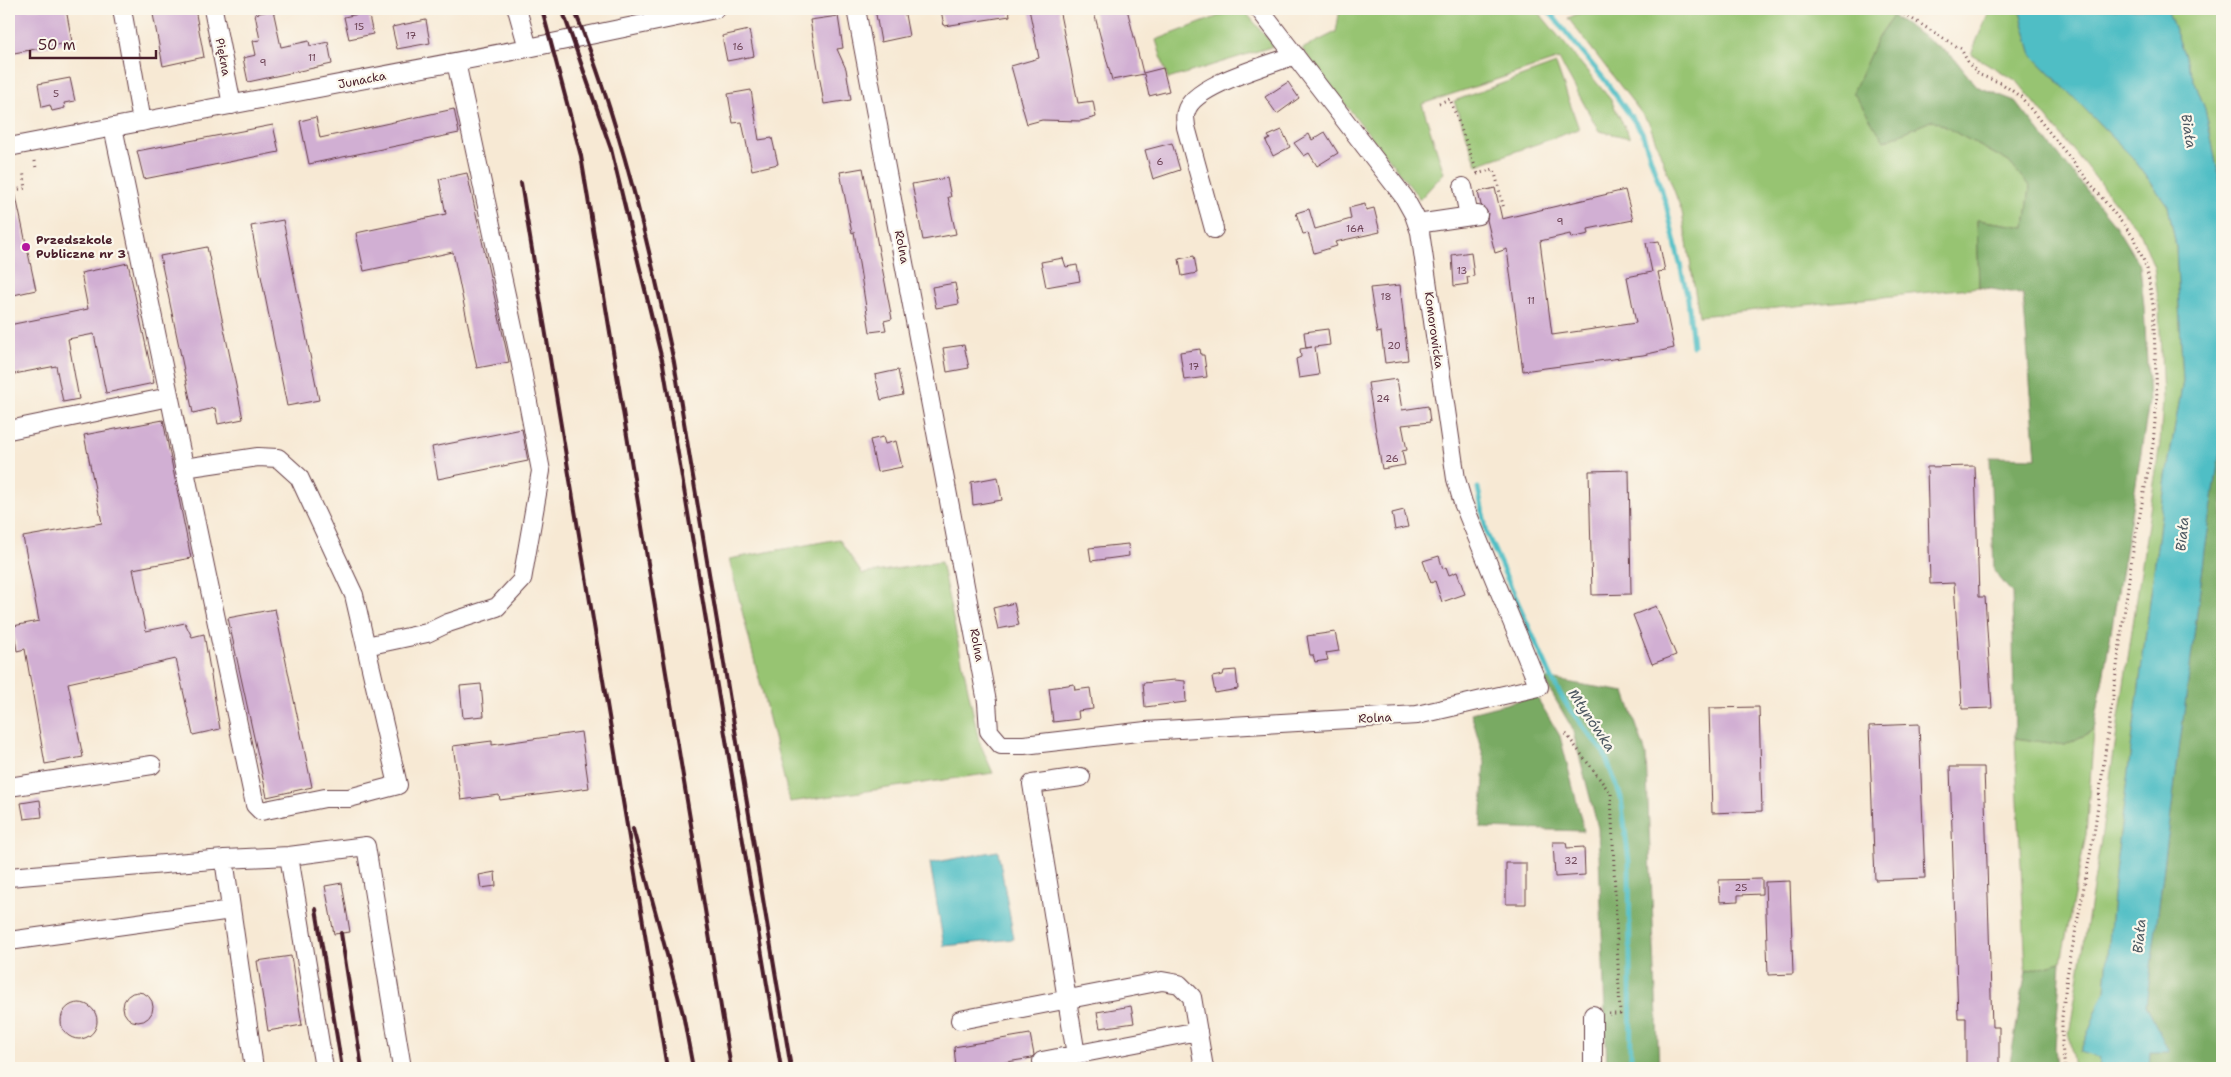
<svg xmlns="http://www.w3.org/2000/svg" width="2231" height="1077" font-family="'Shantell Sans',sans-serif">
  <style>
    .green { fill: #97c472; stroke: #70724e }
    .forest { fill: #79aa64; stroke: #626448 }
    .water { fill: #50bec5; stroke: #4d6e78 }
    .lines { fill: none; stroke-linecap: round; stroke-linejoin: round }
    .stream { stroke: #50bec5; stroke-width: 5 }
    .building { fill: #d1afd3 }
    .minor-casing { stroke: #643d44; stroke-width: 20 }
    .path { stroke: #643d44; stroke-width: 3; stroke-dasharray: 1 4; stroke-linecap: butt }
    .minor { stroke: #fff; stroke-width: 18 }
    .rail { stroke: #4a1f2b; stroke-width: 4 }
    .poi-dot { fill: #b5179e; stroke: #fbf7ec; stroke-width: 2 }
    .labels { text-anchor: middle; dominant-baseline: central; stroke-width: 4.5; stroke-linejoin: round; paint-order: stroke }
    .number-label { font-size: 10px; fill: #6c4355 }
    .street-label { font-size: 12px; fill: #4a1f2b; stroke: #fbf7ec }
    .poi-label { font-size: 12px; font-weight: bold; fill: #4a1f2b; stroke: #fbf7ec; text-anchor: start }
    .water-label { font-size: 14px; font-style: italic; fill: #4c5761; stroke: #fbf7ec }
  </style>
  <rect width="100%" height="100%" fill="#fbf7ec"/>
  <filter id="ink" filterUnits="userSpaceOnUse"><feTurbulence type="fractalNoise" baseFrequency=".02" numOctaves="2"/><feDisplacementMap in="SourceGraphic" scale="10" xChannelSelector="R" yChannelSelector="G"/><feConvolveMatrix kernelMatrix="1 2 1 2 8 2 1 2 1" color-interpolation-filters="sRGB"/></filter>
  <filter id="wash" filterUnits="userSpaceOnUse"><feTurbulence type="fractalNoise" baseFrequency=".0096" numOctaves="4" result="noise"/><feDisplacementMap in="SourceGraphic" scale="20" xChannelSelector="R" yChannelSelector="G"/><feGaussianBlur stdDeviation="1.12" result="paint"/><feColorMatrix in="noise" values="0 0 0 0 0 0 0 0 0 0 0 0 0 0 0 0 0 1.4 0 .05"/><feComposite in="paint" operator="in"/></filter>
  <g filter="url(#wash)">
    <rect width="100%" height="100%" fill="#f7e9d4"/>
    <!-- green -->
    <path class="green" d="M 1237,9 L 1243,9 L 1274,46 L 1168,79 L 1156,40 Z
      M 1340,9 L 1536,9 L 1611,100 L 1630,138 L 1599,131 L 1559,59 L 1422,104 L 1444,173 L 1420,199 L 1302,49 L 1336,32 Z
      M 1589,9 L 1877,9 L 1893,16 L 1877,39 L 1884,141 L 1933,120 L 2009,162 L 2030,187 L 2025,227 L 1977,220 L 1979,287 L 1699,316 L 1682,212 L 1649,123 L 1568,18 Z
      M 1990,9 L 2016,9 L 2020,12 L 2032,55 L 2133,158 L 2168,206 L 2176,246 L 2183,381 L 2166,477 L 2115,873 L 2105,990 L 2080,1052 L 2100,1058 L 2099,1068 L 2074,1068 L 2069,1035 L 2101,839 L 2160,443 L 2163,400 L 2159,308 L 2154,267 L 2141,234 L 2017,81 L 1971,54 Z
      M 2167,9 L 2222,9 L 2222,192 L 2205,109 Z
      M 1556,64 L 1579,129 L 1477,165 L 1454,101 Z
      M 839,539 L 862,574 L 941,562 L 979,741 L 993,773 L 790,802 L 729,559 Z
      M 2094,730 L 2086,835 L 2061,962 L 2026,971 L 2015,738 L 2065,745 Z"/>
    <!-- forest -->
    <path class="forest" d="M 1893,16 L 1953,57 L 1976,86 L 2015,101 L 2115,225 L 2140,266 L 2144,306 L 2149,402 L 2128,534 L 2094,730 L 2065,745 L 2015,738 L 2012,593 L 1994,571 L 1990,457 L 2036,458 L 2023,294 L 1979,287 L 1977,220 L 2025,227 L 2030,187 L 2009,162 L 1933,120 L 1884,141 L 1853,92 L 1877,39 Z
      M 2222,438 L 2222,1068 L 2149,1068 L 2150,1052 L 2168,1052 L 2146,1005 L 2205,551 Z
      M 1543,678 L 1625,692 L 1646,754 L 1659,1068 L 1607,1068 L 1598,828 L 1572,728 Z
      M 1536,696 L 1560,736 L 1584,831 L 1481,828 L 1485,762 L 1471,713 Z
      M 2061,962 L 2055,1047 L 2057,1068 L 2009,1068 L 2026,971 Z"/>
    <!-- water -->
    <path class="water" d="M 2016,9 L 2167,9 L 2205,109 L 2222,192 L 2222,438 L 2205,551 L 2146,1005 L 2169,1052 L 2150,1052 L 2149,1068 L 2099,1068 L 2100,1058 L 2080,1052 L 2105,990 L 2115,873 L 2166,477 L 2183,381 L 2176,246 L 2168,206 L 2133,158 L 2032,55 L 2020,12 Z
      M 998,851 L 1014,939 L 944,946 L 930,863 Z"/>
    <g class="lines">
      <!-- stream -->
      <path class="stream" d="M 1547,9 L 1604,79 L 1642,132 L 1666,204 L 1688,299 L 1693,346
        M 1478,488 L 1487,534 L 1555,685 L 1568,707 L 1604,753 L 1621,797 L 1629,862 L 1631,1068"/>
    </g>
    <g id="blocks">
      <!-- building -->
      <path class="building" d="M 9,9 L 66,9 L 72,42 L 9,54 Z
        M 152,9 L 195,9 L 204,57 L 163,66 Z
        M 875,9 L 904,9 L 909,36 L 881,42 Z
        M 948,9 L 1009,9 L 1010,16 L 944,26 L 941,10 Z
        M 1029,9 L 1059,9 L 1078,103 L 1093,101 L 1096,117 L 1081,121 L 1042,120 L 1027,124 L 1011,66 L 1039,58 Z
        M 1093,9 L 1127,9 L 1143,73 L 1163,68 L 1169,91 L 1149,96 L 1144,74 L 1112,80 Z
        M 273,10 L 281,47 L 309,41 L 310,46 L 328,42 L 332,64 L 248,82 L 243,58 L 256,55 L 253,41 L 260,40 L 255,14 Z
        M 368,12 L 373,34 L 349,39 L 344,17 Z
        M 838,16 L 843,48 L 837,49 L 846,69 L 851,100 L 824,104 L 810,20 Z
        M 426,20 L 430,43 L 397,49 L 392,27 Z
        M 749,30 L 754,56 L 727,61 L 722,36 Z
        M 70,78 L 75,101 L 64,103 L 65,108 L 52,111 L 50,105 L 42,107 L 38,84 Z
        M 1288,82 L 1299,98 L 1277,114 L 1265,97 Z
        M 751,90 L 759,140 L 772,138 L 778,164 L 752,170 L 742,122 L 733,123 L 728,94 Z
        M 454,109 L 459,133 L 309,164 L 300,121 L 316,117 L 320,138 Z
        M 273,125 L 279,152 L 144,179 L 137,151 Z
        M 1282,130 L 1290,147 L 1273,156 L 1266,141 L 1270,139 L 1268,136 Z
        M 1325,132 L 1338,153 L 1317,166 L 1309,153 L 1304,156 L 1294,143 L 1309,134 L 1312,140 Z
        M 1172,143 L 1180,170 L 1153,179 L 1145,150 Z
        M 863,168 L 892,319 L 884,321 L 886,330 L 870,332 L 854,232 L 852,233 L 840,172 Z
        M 467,173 L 509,362 L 477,368 L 453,252 L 364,271 L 356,233 L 446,214 L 439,179 Z
        M 947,178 L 951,197 L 948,197 L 956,234 L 923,240 L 912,184 Z
        M 1495,188 L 1502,219 L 1625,190 L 1633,220 L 1588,229 L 1589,234 L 1571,238 L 1570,234 L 1540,241 L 1552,335 L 1636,323 L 1627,277 L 1652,272 L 1646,243 L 1659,241 L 1665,271 L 1658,272 L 1674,348 L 1643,355 L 1523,371 L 1507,249 L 1495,253 L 1487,220 L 1488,213 L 1481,205 L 1478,192 Z
        M 15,192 L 36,290 L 9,296 L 9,193 Z
        M 1365,204 L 1366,210 L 1374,208 L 1380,232 L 1335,242 L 1337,246 L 1314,253 L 1308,233 L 1303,234 L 1296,213 L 1309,209 L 1315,229 L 1351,219 L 1349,208 Z
        M 283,220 L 319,400 L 287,406 L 251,226 Z
        M 207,247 L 243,419 L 218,424 L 215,408 L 193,413 L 160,256 Z
        M 1471,252 L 1474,276 L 1467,277 L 1468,284 L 1454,286 L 1452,255 Z
        M 1194,256 L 1197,273 L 1182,276 L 1179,259 Z
        M 1063,258 L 1066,267 L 1077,265 L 1080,281 L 1046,287 L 1041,262 Z
        M 128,263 L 154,383 L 106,393 L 94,334 L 68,339 L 79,399 L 63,402 L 56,366 L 9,375 L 9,325 L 88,309 L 81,273 Z
        M 955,283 L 959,304 L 936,308 L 932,287 Z
        M 1400,285 L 1408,360 L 1385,363 L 1381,332 L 1377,333 L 1370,288 Z
        M 1328,329 L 1330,345 L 1315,347 L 1319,375 L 1299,378 L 1296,359 L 1301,357 L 1300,349 L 1312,347 L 1306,348 L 1304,332 Z
        M 964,345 L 969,368 L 947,372 L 943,348 Z
        M 1200,349 L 1201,355 L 1204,355 L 1207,377 L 1184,380 L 1180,352 Z
        M 898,370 L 903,395 L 881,400 L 875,375 Z
        M 1397,379 L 1402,410 L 1428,406 L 1430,422 L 1402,425 L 1407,450 L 1402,451 L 1405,465 L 1382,469 L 1368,383 Z
        M 163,420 L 191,558 L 133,569 L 146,631 L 185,623 L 192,637 L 204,634 L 220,729 L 193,735 L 176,659 L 68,683 L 83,757 L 45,764 L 25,649 L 17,651 L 13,626 L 39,621 L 23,537 L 102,523 L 84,435 Z
        M 522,429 L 528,461 L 438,479 L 432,447 Z
        M 883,437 L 885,444 L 896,441 L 902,467 L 877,472 L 870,440 Z
        M 1975,466 L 1979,597 L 1985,597 L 1992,708 L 1962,709 L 1954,583 L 1930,584 L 1927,467 Z
        M 1629,470 L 1631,594 L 1592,595 L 1589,471 Z
        M 998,477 L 1002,500 L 973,505 L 971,482 Z
        M 1404,510 L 1408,527 L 1395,530 L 1392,513 Z
        M 1128,544 L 1129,556 L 1091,561 L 1089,548 Z
        M 1439,556 L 1443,569 L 1446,567 L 1449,575 L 1457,572 L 1465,594 L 1442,602 L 1435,581 L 1431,583 L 1423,561 Z
        M 1014,603 L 1019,625 L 998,629 L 993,608 Z
        M 1656,606 L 1676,655 L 1652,664 L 1633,615 Z
        M 275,609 L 312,787 L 267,797 L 228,618 Z
        M 1335,632 L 1339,651 L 1326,653 L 1328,660 L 1315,662 L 1313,655 L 1310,655 L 1307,636 Z
        M 1236,670 L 1238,689 L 1215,693 L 1212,677 L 1223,675 L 1224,671 Z
        M 1175,680 L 1185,681 L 1186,702 L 1145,707 L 1143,683 Z
        M 481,684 L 484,716 L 463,718 L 460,686 Z
        M 1074,684 L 1075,690 L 1090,688 L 1093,709 L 1078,711 L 1079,719 L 1053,722 L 1049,688 Z
        M 1759,707 L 1762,811 L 1712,813 L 1709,708 Z
        M 1919,724 L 1925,878 L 1875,880 L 1869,726 Z
        M 581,732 L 589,788 L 500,800 L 499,795 L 461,800 L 453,746 L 492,741 L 492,745 Z
        M 1950,767 L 1984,767 L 1992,1027 L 1999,1027 L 1999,1068 L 1966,1068 L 1966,1018 L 1958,1018 Z
        M 40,800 L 42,817 L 24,819 L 21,803 Z
        M 1553,842 L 1566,842 L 1567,848 L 1584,847 L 1585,875 L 1555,877 Z
        M 1506,863 L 1526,863 L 1526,904 L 1506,904 Z
        M 495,872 L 496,886 L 481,888 L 479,875 Z
        M 1762,879 L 1762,894 L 1738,895 L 1738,901 L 1720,902 L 1719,880 Z
        M 1790,881 L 1793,974 L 1768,975 L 1765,882 Z
        M 342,883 L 350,932 L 334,934 L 325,886 Z
        M 291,956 L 302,1025 L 268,1031 L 257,961 Z
        M123 1007a15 15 0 1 1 30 0a15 15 0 1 1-30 0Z
        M61 1021a18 18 0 1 1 36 0a18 18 0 1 1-36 0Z
        M 1131,1006 L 1134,1023 L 1100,1028 L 1097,1012 Z
        M 1030,1034 L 1034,1055 L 1032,1058 L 970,1068 L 956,1068 L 954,1047 Z"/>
    </g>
  </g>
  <g filter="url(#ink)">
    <use href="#blocks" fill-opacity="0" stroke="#643d44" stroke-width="1"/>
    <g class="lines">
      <!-- minor casing -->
      <g class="minor-casing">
        <path id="minor" d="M 122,9 L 142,122
          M 213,9 L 232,105
          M 517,9 L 528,48
          M 856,9 L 987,702 L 989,731 L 1001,745 L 1024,745 L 1146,731 L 1417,715 L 1539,687 L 1463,503 L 1456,479 L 1420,232 L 1414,215 L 1404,197 L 1259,9
          M 113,127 L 255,805 L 261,811 L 325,798 L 349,798 L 398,785 L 354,595 L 299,477 L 278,458 L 258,457 L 184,468
          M 9,147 L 528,48 L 715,9
          M 1463,187 L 1469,216
          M 1417,224 L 1478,215
          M 1214,229 L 1186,127 C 1186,123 1184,116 1186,112 C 1192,85 1270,65 1295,55
          M 9,430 L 169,397
          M 366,646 L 427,633 L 448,623 L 497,607 L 522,580 L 541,471 L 520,360 L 456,62
          M 9,787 L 152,765
          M 289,856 L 324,1068
          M 224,859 L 254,1068
          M 9,877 L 224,859 L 289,856 L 366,846 L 402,1068
          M 9,941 L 231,910
          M 1593,1015 L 1593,1068
          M 960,1020 L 1162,981 L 1179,984 L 1192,997 L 1204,1068
          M 1076,1055 L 1032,784 L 1081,777
          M 1042,1061 L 1198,1031"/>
      </g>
      <!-- path -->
      <path class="path" d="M 1896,9 L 1961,49 L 1969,64 L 1980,75 L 2001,83 L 2021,97 L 2135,239 L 2147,269 L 2153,305 L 2157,398 L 2153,444 L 2132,557 L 2094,834 L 2067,976 L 2062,1017 L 2062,1046 L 2065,1068
        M 1439,103 L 1450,99 L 1478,174
        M 35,161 L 36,169
        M 1477,174 L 1494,169 L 1504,209
        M 9,191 L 26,188 L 23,171
        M 1566,734 L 1611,794 L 1620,1014 L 1608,1014"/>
      <!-- minor -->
      <use href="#minor" class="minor"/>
      <!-- rail -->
      <path class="rail" d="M 542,9 L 581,156 L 731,1068
        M 562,9 L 611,149 L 663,364 L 781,1068
        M 574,9 C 620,122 648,242 674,362 L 791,1068
        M 521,183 L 667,1068
        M 633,829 L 683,1014 L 693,1068
        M 316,909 L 342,1068
        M 341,933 L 362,1068"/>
    </g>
  </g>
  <!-- markers -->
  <circle class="poi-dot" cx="26" cy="247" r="5"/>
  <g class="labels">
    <!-- number labels -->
    <g class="number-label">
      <text x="359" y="26">15</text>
      <text x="411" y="35">17</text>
      <text x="738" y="46">16</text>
      <text x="312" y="57">11</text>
      <text x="263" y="62">9</text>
      <text x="56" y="93">5</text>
      <text x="1160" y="161">6</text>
      <text x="1560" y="221">9</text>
      <text x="1355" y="228">16A</text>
      <text x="1462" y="270">13</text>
      <text x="1386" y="296">18</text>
      <text x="1531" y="300">11</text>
      <text x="1394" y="345">20</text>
      <text x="1194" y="366">17</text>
      <text x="1383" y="398">24</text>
      <text x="1392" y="458">26</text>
      <text x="1571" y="860">32</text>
      <text x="1741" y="887">25</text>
    </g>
    <!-- street labels -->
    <g class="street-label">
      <text transform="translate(223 57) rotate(79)">Piękna</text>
      <text transform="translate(362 80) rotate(-11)">Junacka</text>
      <text transform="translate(902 247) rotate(79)">Rolna</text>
      <text transform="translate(1434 330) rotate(82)">Komorowicka</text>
      <text transform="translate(977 645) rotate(80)">Rolna</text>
      <text transform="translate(1375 718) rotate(-3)">Rolna</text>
    </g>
    <!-- poi labels -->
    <g class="poi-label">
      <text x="36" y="240">Przedszkole<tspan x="36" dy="14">Publiczne nr 3</tspan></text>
    </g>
    <!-- water labels -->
    <g class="water-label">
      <text transform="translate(2189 131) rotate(81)">Biała</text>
      <text transform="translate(2182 534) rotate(-84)">Biała</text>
      <text transform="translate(1592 720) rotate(56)">Młynówka</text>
      <text transform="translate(2139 936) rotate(-84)">Biała</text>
    </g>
  </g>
  <!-- margin -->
  <rect width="2231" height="1077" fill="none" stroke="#fbf7ec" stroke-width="30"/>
  <!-- scale -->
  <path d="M30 50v8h126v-8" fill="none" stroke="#4a1f2b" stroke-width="2.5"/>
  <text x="38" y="50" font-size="15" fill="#4a1f2b" stroke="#fbf7ec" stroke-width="4" paint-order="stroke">50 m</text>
</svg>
